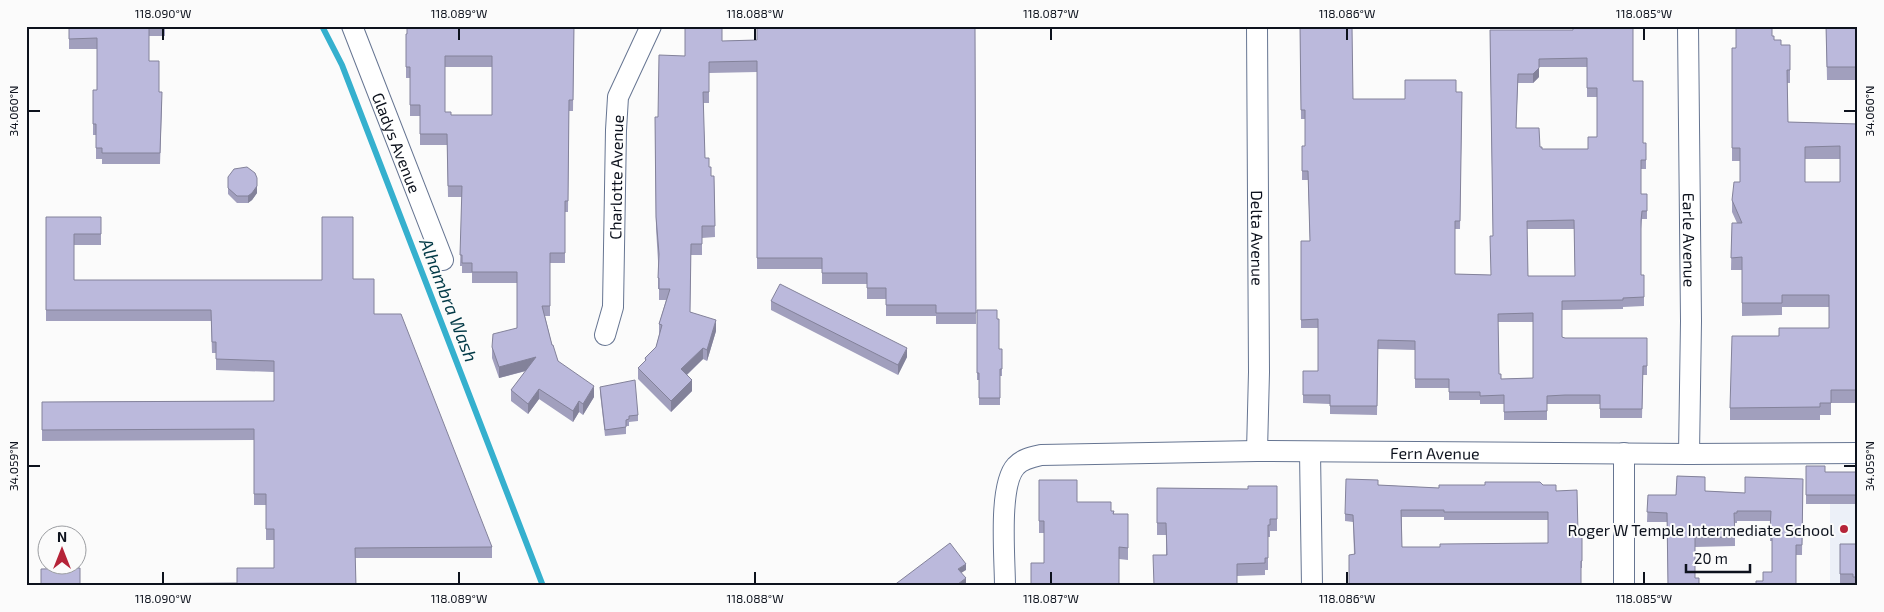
<svg xmlns="http://www.w3.org/2000/svg" width="1884" height="612" font-family="'Exo 2',sans-serif">
  <style>
    .built { fill: #ecf0f8 }
    .lines { fill: none; stroke-linecap: round; stroke-linejoin: round }
    .stream { stroke: #35b0ce; stroke-width: 6 }
    .street-casing { stroke: #667592; stroke-width: 22 }
    .street { stroke: #fff; stroke-width: 20 }
    .wall { fill: #a19fbd; fill-rule: evenodd }
    .shaded-wall { fill: #83829a }
    .building { fill: #bbb9dc; stroke: #83829a; fill-rule: evenodd }
    .ticks { fill: none; stroke: #0d121d; stroke-width: 2 }
    .poi-dot { fill: #b52338; stroke: #fbfbfb; stroke-width: 2 }
    .labels { text-anchor: middle; dominant-baseline: central; stroke-width: 4; stroke-linejoin: round; paint-order: stroke }
    .street-label { font-size: 16px; fill: #0d121d; stroke: #fbfbfb }
    .poi-label { font-size: 16px; fill: #0d121d; stroke: #fbfbfb; text-anchor: end }
    .water-label { font-size: 18px; font-style: italic; fill: #003845; stroke: #fbfbfb }
    .neatline { fill: none; stroke: #0d121d; stroke-width: 2 }
    .ticks-label { font-size: 12px; text-anchor: middle; fill: #0d121d }
  </style>
  <rect width="100%" height="100%" fill="#fbfbfb"/>
  <!-- built -->
  <path class="built" d="M 1830,472 L 1858,472 L 1858,586 L 1830,586 Z"/>
  <g class="lines">
    <!-- stream -->
    <path class="stream" d="M 322,26 L 342,65 L 543,586"/>
    <!-- street casing -->
    <g class="street-casing">
      <g id="street">
        <path id="s1" d="M 352,26 L 443,260"/>
        <path id="s2" d="M 1257,26 L 1259,372 L 1257,451"/>
        <path id="s3" d="M 1688,26 L 1691,321 L 1689,454"/>
        <path id="s4" d="M 605,335 L 613,307 L 616,130 L 618,97 L 651,26"/>
        <path d="M 1310,452 L 1312,586"/>
        <path d="M 1624,453 L 1624,586"/>
        <path id="s5" d="M 1005,586 C 1005,559 998,485 1016,466 C 1022,459 1032,457 1041,455 L 1257,451 L 1689,454 L 1858,453"/>
      </g>
    </g>
    <!-- street -->
    <use href="#street" class="street"/>
  </g>
  <!-- wall -->
  <path class="wall" d="M 69,26 L 165,26 L 165,36 L 149,36 L 149,61 L 162,103 L 160,164 L 102,164 L 102,159 L 96,159 L 96,135 L 93,135 L 93,90 L 97,90 L 97,49 L 69,49 Z
    M 574,26 L 573,111 L 569,111 L 568,212 L 565,212 L 565,263 L 550,263 L 550,316 L 545,316 L 552,345 L 558,361 L 594,397 L 583,415 L 579,412 L 573,422 L 539,399 L 528,414 L 511,401 L 511,390 L 526,371 L 499,378 L 492,358 L 492,347 L 517,328 L 517,283 L 472,283 L 472,273 L 462,273 L 462,266 L 460,266 L 462,197 L 448,197 L 447,145 L 420,145 L 420,116 L 410,116 L 410,78 L 406,78 L 406,34 ZM 445,67 L 492,67 L 492,115 L 451,115 L 445,112 Z
    M 975,26 L 976,324 L 936,324 L 936,316 L 886,316 L 886,299 L 867,299 L 867,284 L 822,284 L 822,269 L 757,269 L 757,72 L 709,73 L 709,103 L 703,103 L 705,158 L 711,176 L 714,176 L 715,237 L 702,238 L 702,255 L 691,255 L 690,312 L 716,331 L 707,361 L 703,359 L 687,375 L 692,391 L 671,412 L 638,379 L 638,368 L 645,361 L 645,358 L 656,347 L 659,335 L 659,324 L 666,300 L 659,300 L 659,289 L 658,289 L 658,261 L 656,228 L 655,117 L 658,117 L 685,56 L 722,41 L 757,40 Z
    M 1300,26 L 1353,99 L 1405,99 L 1456,92 L 1462,92 L 1460,229 L 1455,229 L 1455,274 L 1491,275 L 1493,236 L 1490,30 L 1573,30 L 1633,81 L 1643,143 L 1646,143 L 1646,169 L 1641,169 L 1641,194 L 1647,194 L 1647,219 L 1642,219 L 1641,229 L 1641,275 L 1644,275 L 1644,306 L 1623,307 L 1623,309 L 1562,310 L 1562,337 L 1565,338 L 1647,338 L 1647,375 L 1643,375 L 1642,418 L 1600,418 L 1600,404 L 1547,404 L 1547,420 L 1504,420 L 1504,404 L 1480,404 L 1480,400 L 1449,400 L 1449,388 L 1415,388 L 1415,350 L 1378,349 L 1377,415 L 1330,414 L 1330,404 L 1303,403 L 1303,371 L 1318,371 L 1318,328 L 1301,328 L 1301,241 L 1310,241 L 1308,180 L 1302,180 L 1302,146 L 1305,146 L 1305,119 L 1301,119 ZM 1539,67 L 1587,67 L 1587,97 L 1597,97 L 1597,137 L 1588,149 L 1542,149 L 1516,128 L 1518,83 L 1533,83 L 1539,77 ZM 1527,229 L 1574,229 L 1575,276 L 1528,276 ZM 1498,322 L 1533,322 L 1533,378 L 1501,379 L 1499,374 Z
    M 1821,26 L 1858,26 L 1858,80 L 1827,80 L 1826,28 L 1821,28 Z
    M 1772,36 L 1774,40 L 1781,45 L 1790,45 L 1790,83 L 1787,83 L 1788,122 L 1858,124 L 1858,403 L 1831,403 L 1831,415 L 1820,415 L 1820,420 L 1730,420 L 1730,408 L 1779,336 L 1829,328 L 1829,307 L 1782,307 L 1782,315 L 1742,316 L 1742,270 L 1731,270 L 1732,223 L 1737,223 L 1732,212 L 1732,200 L 1740,182 L 1740,161 L 1732,161 L 1732,48 L 1736,48 ZM 1805,159 L 1840,159 L 1840,182 L 1805,182 Z
    M 228,177 L 257,193 L 252,200 L 248,203 L 237,203 L 228,194 Z
    M 46,217 L 101,217 L 101,245 L 74,245 L 74,280 L 322,280 L 353,279 L 374,314 L 492,547 L 492,558 L 355,558 L 356,586 L 80,584 L 237,583 L 274,568 L 274,540 L 266,540 L 266,505 L 254,505 L 254,440 L 42,441 L 42,402 L 274,401 L 274,372 L 216,370 L 216,353 L 212,353 L 211,321 L 46,321 Z
    M 771,301 L 907,357 L 898,375 L 771,310 Z
    M 977,310 L 997,319 L 999,349 L 1002,349 L 1002,376 L 1000,376 L 1000,405 L 979,405 L 979,380 L 977,380 Z
    M 600,387 L 638,415 L 638,421 L 629,422 L 629,426 L 626,426 L 626,434 L 605,436 L 600,393 Z
    M 1806,466 L 1825,472 L 1858,472 L 1858,504 L 1806,504 Z
    M 1677,476 L 1705,477 L 1705,491 L 1745,493 L 1745,477 L 1803,479 L 1802,555 L 1796,555 L 1796,586 L 1756,586 L 1756,581 L 1763,581 L 1763,572 L 1772,572 L 1772,541 L 1770,541 L 1771,521 L 1737,521 L 1737,523 L 1735,523 L 1735,546 L 1695,547 L 1695,578 L 1699,578 L 1699,586 L 1668,586 L 1667,522 L 1647,522 L 1648,495 L 1676,495 Z
    M 1039,480 L 1077,502 L 1111,511 L 1114,514 L 1128,514 L 1128,560 L 1119,559 L 1044,563 L 1044,533 L 1039,533 Z
    M 1378,485 L 1439,488 L 1543,485 L 1556,491 L 1578,533 L 1582,533 L 1582,568 L 1354,554 L 1353,522 L 1345,521 L 1345,514 ZM 1402,517 L 1444,517 L 1444,520 L 1548,520 L 1548,543 L 1440,547 L 1402,547 Z
    M 1277,486 L 1277,531 L 1270,531 L 1270,537 L 1268,537 L 1268,570 L 1265,570 L 1265,575 L 1237,576 L 1166,555 L 1166,535 L 1157,535 L 1157,488 L 1248,489 Z
    M 1840,544 L 1858,544 L 1858,586 L 1853,586 L 1853,584 L 1840,584 Z"/>
  <!-- shaded-wall -->
  <path class="shaded-wall" d="M 1539,68 L 1539,77 L 1533,83 L 1533,74 Z
    M 257,178 L 257,193 L 252,200 L 248,203 L 248,196 Z
    M 716,320 L 716,331 L 707,361 L 707,350 Z
    M 703,348 L 703,359 L 681,380 L 681,369 Z
    M 907,348 L 907,357 L 898,375 L 898,365 Z
    M 536,357 L 536,368 L 499,378 L 499,367 Z
    M 692,380 L 692,391 L 671,412 L 671,401 Z
    M 594,386 L 594,397 L 583,415 L 583,404 Z
    M 539,389 L 539,399 L 528,414 L 528,404 Z
    M 579,401 L 579,412 L 573,422 L 573,411 Z
    M 966,564 L 966,570 L 958,575 L 958,569 Z
    M 966,578 L 966,585 L 958,586 L 958,584 Z"/>
  <!-- building -->
  <path class="building" d="M 69,26 L 149,26 L 149,61 L 159,61 L 159,92 L 162,92 L 160,153 L 102,153 L 102,148 L 96,148 L 96,124 L 93,124 L 93,90 L 97,90 L 97,38 L 69,39 Z
    M 447,26 L 574,26 L 573,100 L 569,100 L 568,201 L 565,201 L 565,253 L 550,253 L 550,306 L 542,306 L 552,345 L 553,345 L 558,361 L 594,386 L 583,404 L 579,401 L 573,411 L 539,389 L 528,404 L 511,390 L 536,357 L 499,367 L 492,347 L 493,334 L 517,328 L 517,272 L 472,272 L 472,263 L 462,263 L 462,255 L 460,255 L 462,186 L 448,186 L 447,134 L 420,134 L 420,105 L 410,105 L 410,67 L 406,67 L 406,34 L 407,34 L 407,27 L 447,27 ZM 445,56 L 492,56 L 492,115 L 451,115 L 451,112 L 445,112 Z
    M 685,26 L 722,26 L 722,41 L 757,40 L 757,26 L 975,26 L 976,313 L 936,313 L 936,305 L 886,305 L 886,288 L 867,288 L 867,273 L 822,273 L 822,258 L 757,258 L 757,61 L 709,62 L 709,92 L 703,92 L 705,158 L 709,158 L 709,167 L 711,167 L 711,176 L 714,176 L 715,226 L 702,226 L 702,244 L 691,244 L 690,312 L 716,320 L 707,350 L 703,348 L 681,369 L 692,380 L 671,401 L 638,368 L 646,360 L 645,358 L 656,347 L 662,325 L 659,324 L 670,289 L 659,289 L 659,278 L 658,278 L 659,254 L 656,217 L 655,117 L 658,117 L 659,55 L 685,56 Z
    M 1300,26 L 1352,26 L 1353,99 L 1405,99 L 1405,80 L 1456,80 L 1456,92 L 1462,92 L 1460,221 L 1455,221 L 1455,274 L 1491,275 L 1490,236 L 1493,236 L 1490,30 L 1573,30 L 1573,26 L 1633,26 L 1633,81 L 1643,81 L 1643,143 L 1646,143 L 1646,160 L 1641,160 L 1641,194 L 1647,194 L 1647,211 L 1642,211 L 1641,221 L 1641,275 L 1644,275 L 1644,297 L 1623,298 L 1623,300 L 1562,301 L 1562,337 L 1565,338 L 1647,338 L 1647,366 L 1643,366 L 1642,409 L 1600,409 L 1600,395 L 1565,395 L 1547,396 L 1547,411 L 1504,412 L 1504,395 L 1480,396 L 1480,392 L 1449,392 L 1449,379 L 1415,379 L 1415,341 L 1378,340 L 1377,406 L 1330,406 L 1330,395 L 1303,395 L 1303,371 L 1318,371 L 1318,319 L 1301,320 L 1301,241 L 1310,241 L 1308,171 L 1302,171 L 1302,146 L 1305,146 L 1305,110 L 1301,110 ZM 1587,58 L 1587,88 L 1597,88 L 1597,137 L 1588,137 L 1588,149 L 1542,149 L 1542,147 L 1540,147 L 1539,128 L 1516,128 L 1518,74 L 1533,74 L 1539,68 L 1539,59 ZM 1574,220 L 1575,276 L 1528,276 L 1527,221 ZM 1533,313 L 1533,378 L 1501,379 L 1501,374 L 1499,374 L 1498,314 Z
    M 1736,26 L 1772,26 L 1772,36 L 1774,36 L 1774,40 L 1781,40 L 1781,45 L 1790,45 L 1790,70 L 1787,70 L 1788,122 L 1858,124 L 1858,390 L 1831,390 L 1831,403 L 1820,403 L 1820,407 L 1730,408 L 1732,336 L 1779,336 L 1779,328 L 1829,328 L 1829,295 L 1782,295 L 1782,303 L 1742,303 L 1742,257 L 1731,258 L 1732,223 L 1742,223 L 1732,200 L 1734,182 L 1740,182 L 1740,148 L 1732,148 L 1732,48 L 1736,48 ZM 1840,146 L 1840,182 L 1805,182 L 1805,147 Z
    M 1826,26 L 1858,26 L 1858,67 L 1827,67 Z
    M 247,167 L 255,173 L 257,178 L 257,186 L 252,193 L 248,196 L 237,196 L 228,188 L 228,177 L 234,169 Z
    M 46,217 L 101,217 L 101,234 L 74,234 L 74,280 L 322,280 L 322,217 L 353,217 L 353,279 L 374,279 L 374,314 L 401,314 L 492,547 L 355,548 L 356,586 L 41,586 L 41,569 L 80,568 L 80,584 L 237,583 L 237,568 L 274,568 L 274,529 L 266,529 L 266,494 L 254,494 L 254,429 L 42,430 L 42,402 L 274,401 L 274,361 L 216,359 L 216,342 L 212,342 L 211,310 L 46,310 Z
    M 780,284 L 907,348 L 898,365 L 771,301 Z
    M 977,310 L 997,310 L 997,319 L 999,319 L 999,349 L 1002,349 L 1002,369 L 1000,369 L 1000,398 L 979,398 L 979,373 L 977,373 Z
    M 635,380 L 638,415 L 629,416 L 629,419 L 626,420 L 626,427 L 605,430 L 600,387 Z
    M 1806,466 L 1825,466 L 1825,472 L 1858,472 L 1858,495 L 1806,495 Z
    M 1677,476 L 1705,477 L 1705,491 L 1745,493 L 1745,477 L 1803,479 L 1802,545 L 1796,545 L 1796,586 L 1756,586 L 1756,581 L 1763,581 L 1763,572 L 1772,572 L 1772,531 L 1770,531 L 1771,511 L 1737,511 L 1737,513 L 1734,513 L 1735,537 L 1695,537 L 1695,578 L 1699,578 L 1699,586 L 1668,586 L 1667,513 L 1647,512 L 1648,495 L 1676,495 Z
    M 1346,479 L 1378,480 L 1378,485 L 1439,488 L 1439,485 L 1485,485 L 1485,482 L 1540,482 L 1543,485 L 1556,485 L 1556,491 L 1577,490 L 1578,533 L 1582,533 L 1582,561 L 1581,561 L 1581,586 L 1349,586 L 1349,555 L 1355,554 L 1353,515 L 1345,514 ZM 1401,510 L 1444,510 L 1444,512 L 1548,512 L 1548,543 L 1440,544 L 1440,547 L 1402,547 Z
    M 1039,480 L 1077,480 L 1077,502 L 1111,502 L 1111,511 L 1114,511 L 1113,514 L 1128,514 L 1128,548 L 1119,547 L 1119,586 L 1031,586 L 1031,563 L 1044,563 L 1044,521 L 1039,521 Z
    M 1248,486 L 1277,486 L 1277,519 L 1270,519 L 1270,525 L 1268,525 L 1268,558 L 1265,558 L 1265,563 L 1237,564 L 1237,586 L 1154,586 L 1153,555 L 1167,555 L 1166,523 L 1157,523 L 1157,488 L 1248,489 Z
    M 950,543 L 966,564 L 958,569 L 966,578 L 958,584 L 958,586 L 893,586 Z
    M 1840,544 L 1858,544 L 1858,577 L 1853,577 L 1853,574 L 1840,574 Z"/>
  <!-- ticks -->
  <path class="ticks" d="M 163,28 L 163,40M 459,28 L 459,40M 755,28 L 755,40M 1051,28 L 1051,40M 1347,28 L 1347,40M 1644,28 L 1644,40M 28,111 L 40,111M 1844,111 L 1856,111M 28,466 L 40,466M 1844,466 L 1856,466M 163,572 L 163,584M 459,572 L 459,584M 755,572 L 755,584M 1051,572 L 1051,584M 1347,572 L 1347,584M 1644,572 L 1644,584"/>
  <!-- markers -->
  <circle class="poi-dot" cx="1844" cy="529" r="5"/>
  <g class="labels">
    <!-- street labels -->
    <g class="street-label">
      <text stroke="none"><textPath href="#s1" startOffset="125">Gladys Avenue</textPath></text>
      <text stroke="none"><textPath href="#s4" startOffset="159">Charlotte Avenue</textPath></text>
      <text stroke="none"><textPath href="#s2" startOffset="212">Delta Avenue</textPath></text>
      <text stroke="none"><textPath href="#s3" startOffset="214">Earle Avenue</textPath></text>
      <text stroke="none"><textPath href="#s5" startOffset="544">Fern Avenue</textPath></text>
    </g>
    <!-- poi labels -->
    <g class="poi-label">
      <text x="1834" y="529">Roger W Temple Intermediate School</text>
    </g>
    <!-- water labels -->
    <g class="water-label">
      <text transform="translate(449 300) rotate(69)">Alhambra Wash</text>
    </g>
  </g>
  <!-- border -->
  <rect width="1884" height="612" fill="none" stroke="#fbfbfb" stroke-width="55"/>
  <!-- north arrow -->
  <g transform="translate(62 550)"><circle r="24" fill="#fbfbfb" stroke="#9c9ea2"/>
  <path d="M0-4L9 19L0 12L-9 19Z" fill="#b52338"/>
  <text y="-8" font-size="14" font-weight="bold" text-anchor="middle" fill="#0d121d">N</text>
  </g>
  <!-- scale -->
  <path d="M1686 564v8h64v-8" fill="none" stroke="#0d121d" stroke-width="2.5"/>
  <text x="1694" y="564" font-size="15" fill="#0d121d" stroke="#fbfbfb" stroke-width="4" paint-order="stroke">20 m</text>
  <rect x="28" y="28" width="1828" height="556" class="neatline"/>
  <g class="ticks-label">
    <text x="163" y="18">118.090°W</text>
    <text x="459" y="18">118.089°W</text>
    <text x="755" y="18">118.088°W</text>
    <text x="1051" y="18">118.087°W</text>
    <text x="1347" y="18">118.086°W</text>
    <text x="1644" y="18">118.085°W</text>
    <text transform="translate(14 111) rotate(-90)" y="4">34.060°N</text>
    <text transform="translate(1870 111) rotate(-90)" y="4">34.060°N</text>
    <text transform="translate(14 466) rotate(-90)" y="4">34.059°N</text>
    <text transform="translate(1870 466) rotate(-90)" y="4">34.059°N</text>
    <text x="163" y="603">118.090°W</text>
    <text x="459" y="603">118.089°W</text>
    <text x="755" y="603">118.088°W</text>
    <text x="1051" y="603">118.087°W</text>
    <text x="1347" y="603">118.086°W</text>
    <text x="1644" y="603">118.085°W</text>
  </g>
</svg>
